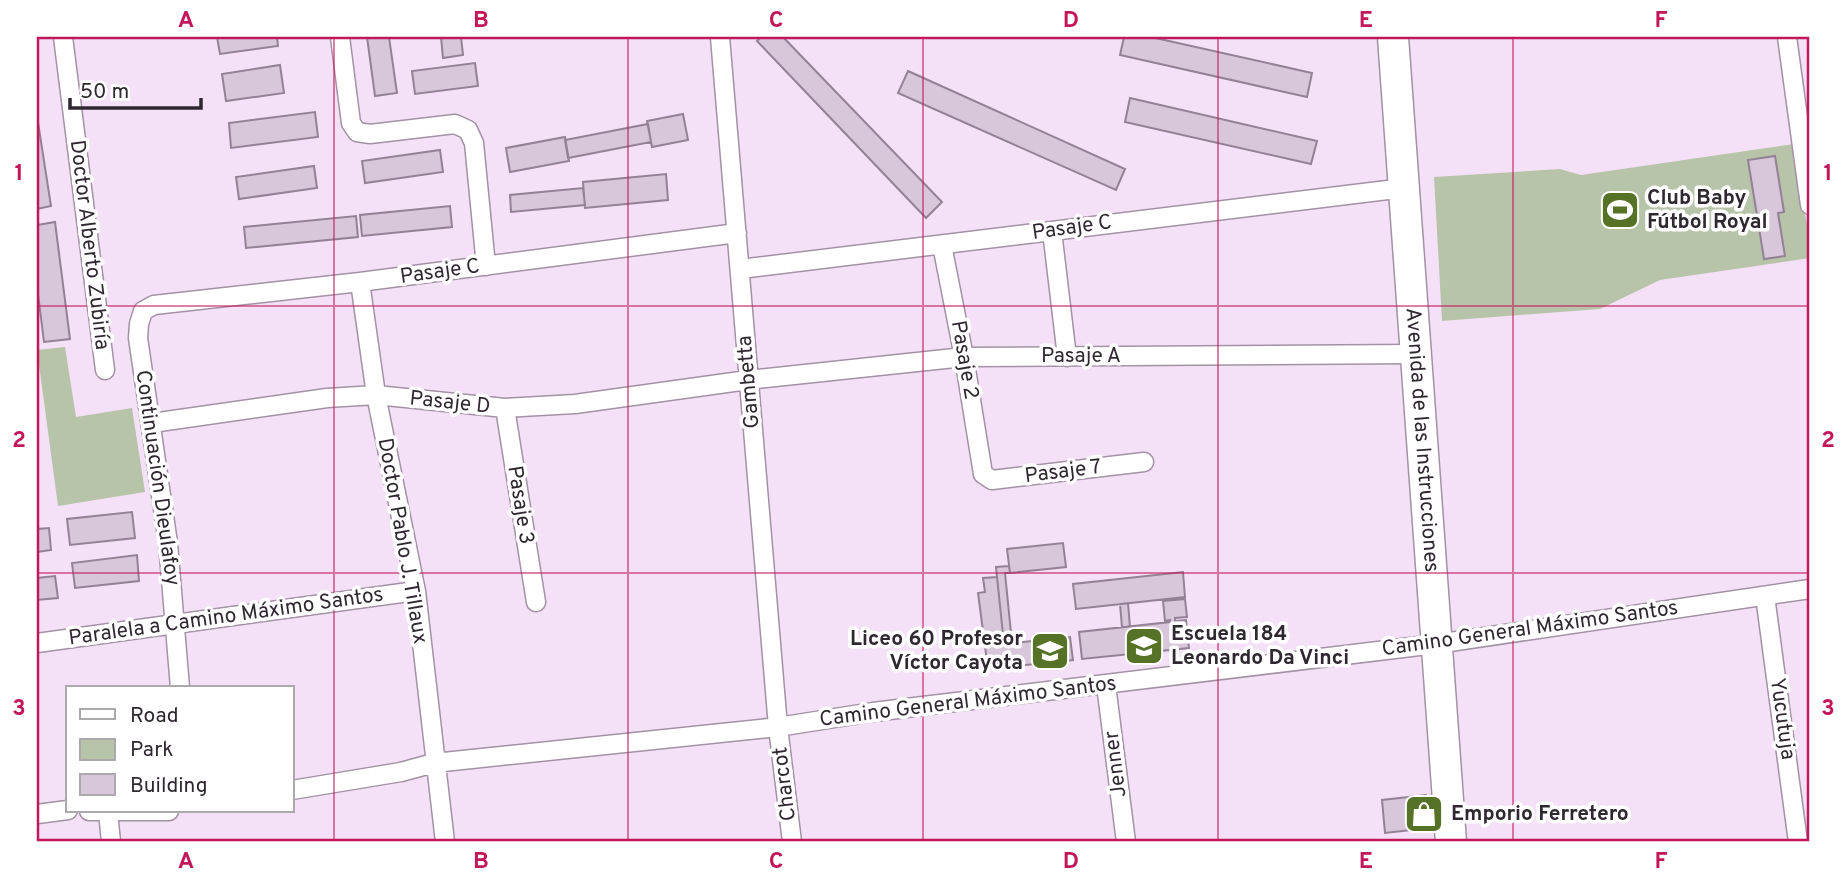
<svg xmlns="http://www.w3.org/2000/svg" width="1847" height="879" font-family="Overpass,sans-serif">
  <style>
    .green { fill: #b8c4a9 }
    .building { fill: #d8c6db; stroke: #938195; stroke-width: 2 }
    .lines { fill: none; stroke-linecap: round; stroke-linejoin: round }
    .minor-casing { stroke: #a391a5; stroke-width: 21 }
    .primary-casing { stroke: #a391a5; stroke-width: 33 }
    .minor { stroke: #fff; stroke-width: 18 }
    .primary { stroke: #fff; stroke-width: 30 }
    .grid { fill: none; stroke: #c2185b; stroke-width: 2; stroke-opacity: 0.55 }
    .labels { text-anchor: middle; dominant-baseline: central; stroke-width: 7; stroke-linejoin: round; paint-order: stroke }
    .poi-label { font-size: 21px; font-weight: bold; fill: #2f2830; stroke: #fff; text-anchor: start }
    .street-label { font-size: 21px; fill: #2f2830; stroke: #fff }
    .neatline { fill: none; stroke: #c2185b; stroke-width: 2.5 }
    .grid-label { font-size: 23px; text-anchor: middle; font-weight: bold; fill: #c2185b }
  </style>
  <rect width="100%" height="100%" fill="#f4e1f7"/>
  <!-- green -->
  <path class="green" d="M 1794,144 L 1810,244 L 1810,258 L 1660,280 L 1600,309 L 1442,321 L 1434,177 L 1560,169 L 1581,175 Z
    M 65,347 L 76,417 L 132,408 L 145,492 L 58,506 L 37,350 Z"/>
  <!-- building -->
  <path class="building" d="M 217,37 L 277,37 L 278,46 L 220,54 Z
    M 367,37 L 389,37 L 397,93 L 375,96 Z
    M 441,37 L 461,37 L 463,55 L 443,58 Z
    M 761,37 L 783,37 L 942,202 L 926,218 L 757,41 Z
    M 1124,37 L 1151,37 L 1312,73 L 1307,97 L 1120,55 Z
    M 475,63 L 478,86 L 415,94 L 412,71 Z
    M 280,65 L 284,93 L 226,101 L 222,74 Z
    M 908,71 L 1125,169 L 1116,190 L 898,93 Z
    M 1130,98 L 1317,141 L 1311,164 L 1125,122 Z
    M 315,112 L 318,137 L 231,148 L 229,123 Z
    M 683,114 L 688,140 L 652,147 L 647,121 Z
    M 37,116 L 51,206 L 37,209 Z
    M 648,124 L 651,142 L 568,158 L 565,140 Z
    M 565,137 L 569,161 L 510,172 L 506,148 Z
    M 440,150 L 443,172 L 365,183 L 362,161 Z
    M 1775,156 L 1784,212 L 1778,213 L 1785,256 L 1764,259 L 1748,160 Z
    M 314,166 L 317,188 L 239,199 L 236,177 Z
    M 666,174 L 668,200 L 585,208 L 583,182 Z
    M 583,188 L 585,205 L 511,212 L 510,195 Z
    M 450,206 L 452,227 L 362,236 L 360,215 Z
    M 356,216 L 358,237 L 246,248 L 244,227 Z
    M 55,222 L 70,339 L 44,342 L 37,286 L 37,225 Z
    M 132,512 L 135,538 L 70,545 L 67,519 Z
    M 49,528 L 51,550 L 37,552 L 37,529 Z
    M 1063,543 L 1066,567 L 1010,573 L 1007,549 Z
    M 137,555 L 139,581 L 75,588 L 72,563 Z
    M 1009,566 L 1010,573 L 1005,573 L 1012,643 L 1004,644 L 996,567 Z
    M 1183,572 L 1185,597 L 1076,609 L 1073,584 Z
    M 55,576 L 58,598 L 37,600 L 37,578 Z
    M 997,577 L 1004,644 L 1070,637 L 1073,660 L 988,669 L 978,593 L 985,592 L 983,578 Z
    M 1185,599 L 1187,617 L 1175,618 L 1175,621 L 1186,620 L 1189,648 L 1082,659 L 1079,632 L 1170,622 L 1170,620 L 1165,621 L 1163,601 Z
    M 1128,603 L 1130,627 L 1122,627 L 1120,604 Z
    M 1426,795 L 1429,828 L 1385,833 L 1382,800 Z"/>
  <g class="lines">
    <!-- minor casing -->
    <g class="minor-casing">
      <path id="minor" d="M 63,37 L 105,370
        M 340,37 L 351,123 L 357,132 L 370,134 L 455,124 L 468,130 L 474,143 L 486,266
        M 720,37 L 778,727 L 792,842
        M 1787,37 L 1810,205
        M 1052,231 L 1067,357
        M 942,245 L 964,357 L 983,474 L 992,480 L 1144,462
        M 740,269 L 1404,188
        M 360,282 L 376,395 L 416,591 L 445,842
        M 505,408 L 536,602
        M 152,423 L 327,398 L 376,395 L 505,408 L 575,404 L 748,380 L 964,357 L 1415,354
        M 1765,596 L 1798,842
        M 37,643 L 416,591
        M 1106,685 L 1126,842
        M 180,688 L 168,543 L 138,338 L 139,324 L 143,311 L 154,305 L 360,282 L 737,233
        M 292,790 L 401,772 L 434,763 L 778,727 L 873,712 L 1436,644 L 1810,589
        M 89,811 L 169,811
        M 108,812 L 111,842
        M 37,814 L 68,810"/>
    </g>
    <!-- primary casing -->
    <g class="primary-casing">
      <g id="primary">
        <path id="s1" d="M 1393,37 L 1451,842"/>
      </g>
    </g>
    <!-- minor -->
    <use href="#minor" class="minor"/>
    <!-- primary -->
    <use href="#primary" class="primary"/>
  </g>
  <!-- grid -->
  <path class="grid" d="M 334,37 L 334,842M 628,37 L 628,842M 923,37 L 923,842M 1218,37 L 1218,842M 1513,37 L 1513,842M 37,306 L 1810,306M 37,573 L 1810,573"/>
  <!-- icons -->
  <defs>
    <g id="stadium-square" transform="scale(2.0125)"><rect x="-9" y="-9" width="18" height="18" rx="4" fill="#567226" stroke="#fff"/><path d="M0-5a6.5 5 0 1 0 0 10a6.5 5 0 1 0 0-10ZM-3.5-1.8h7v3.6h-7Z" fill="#fff"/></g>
    <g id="school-square" transform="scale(2.0125)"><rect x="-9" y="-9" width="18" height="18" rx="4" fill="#567226" stroke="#fff"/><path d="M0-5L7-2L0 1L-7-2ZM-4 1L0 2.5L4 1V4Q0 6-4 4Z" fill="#fff"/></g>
    <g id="shop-square" transform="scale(2.0125)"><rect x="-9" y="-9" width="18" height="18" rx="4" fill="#567226" stroke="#fff"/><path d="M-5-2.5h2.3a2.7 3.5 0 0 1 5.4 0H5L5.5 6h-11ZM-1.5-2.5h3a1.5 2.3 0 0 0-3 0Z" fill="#fff"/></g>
  </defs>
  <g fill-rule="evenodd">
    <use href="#stadium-square" x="1620" y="210"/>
    <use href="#school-square" x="1144" y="646"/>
    <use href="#school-square" x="1050" y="651"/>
    <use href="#shop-square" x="1424" y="814"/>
  </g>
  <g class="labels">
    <!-- poi labels -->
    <g class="poi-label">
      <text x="1647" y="198">Club Baby<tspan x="1647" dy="24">Fútbol Royal</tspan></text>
      <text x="1171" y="634">Escuela 184<tspan x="1171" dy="24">Leonardo Da Vinci</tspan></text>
      <text x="1023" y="639" text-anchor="end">Liceo 60 Profesor<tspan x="1023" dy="24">Víctor Cayota</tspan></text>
      <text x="1451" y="814">Emporio Ferretero</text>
    </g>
    <!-- street labels -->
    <g class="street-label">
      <text transform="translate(1072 228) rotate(-8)">Pasaje C</text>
      <text transform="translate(89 245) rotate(83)">Doctor Alberto Zubiría</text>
      <text transform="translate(440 272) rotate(-8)">Pasaje C</text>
      <text x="1081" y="356">Pasaje A</text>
      <text transform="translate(964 360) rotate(80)">Pasaje 2</text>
      <text transform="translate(749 382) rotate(-95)">Gambetta</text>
      <text transform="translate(450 403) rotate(6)">Pasaje D</text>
      <text stroke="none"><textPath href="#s1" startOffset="404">Avenida de las Instrucciones</textPath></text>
      <text transform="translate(1063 472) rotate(-7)">Pasaje 7</text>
      <text transform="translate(157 478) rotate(82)">Continuación Dieulafoy</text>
      <text transform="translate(520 505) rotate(81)">Pasaje 3</text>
      <text transform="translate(402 541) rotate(80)">Doctor Pablo J. Tillaux</text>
      <text transform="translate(226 617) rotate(-8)">Paralela a Camino Máximo Santos</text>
      <text transform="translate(1530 629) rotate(-8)">Camino General Máximo Santos</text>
      <text transform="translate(968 702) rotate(-7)">Camino General Máximo Santos</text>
      <text transform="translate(1782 719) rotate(82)">Yucutuja</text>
      <text transform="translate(1116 764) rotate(-97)">Jenner</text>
      <text transform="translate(785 784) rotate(-97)">Charcot</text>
    </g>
  </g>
  <!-- border -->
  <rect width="1847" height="879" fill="none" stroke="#ffffff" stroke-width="77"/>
  <!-- legend -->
  <rect x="66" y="686" width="228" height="126" fill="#ffffff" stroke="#aca9ac" stroke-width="2"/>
  <rect x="80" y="709" width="35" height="10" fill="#ffffff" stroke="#aca9ac" stroke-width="2"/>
  <text x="130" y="722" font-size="21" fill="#2f2830">Road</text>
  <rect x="80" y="739" width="35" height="21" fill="#b8c4a9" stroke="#aca9ac" stroke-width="2"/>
  <text x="130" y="756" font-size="21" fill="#2f2830">Park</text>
  <rect x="80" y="774" width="35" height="21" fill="#d8c6db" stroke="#aca9ac" stroke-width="2"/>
  <text x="130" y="792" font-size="21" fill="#2f2830">Building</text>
  <!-- scale -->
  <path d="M70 98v10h131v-10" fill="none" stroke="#2f2830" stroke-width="3.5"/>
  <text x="80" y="98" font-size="21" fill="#2f2830" stroke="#ffffff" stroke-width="5" paint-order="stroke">50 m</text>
  <rect x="38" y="38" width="1770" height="802" class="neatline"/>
  <g class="grid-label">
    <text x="186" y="27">A</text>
    <text x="481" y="27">B</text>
    <text x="776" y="27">C</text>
    <text x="1071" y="27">D</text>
    <text x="1366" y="27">E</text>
    <text x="1661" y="27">F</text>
    <text x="19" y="180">1</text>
    <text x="1828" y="180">1</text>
    <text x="19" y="447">2</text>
    <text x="1828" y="447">2</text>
    <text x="19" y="715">3</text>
    <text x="1828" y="715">3</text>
    <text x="186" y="868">A</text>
    <text x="481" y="868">B</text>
    <text x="776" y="868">C</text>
    <text x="1071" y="868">D</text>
    <text x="1366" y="868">E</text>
    <text x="1661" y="868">F</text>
  </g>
</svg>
